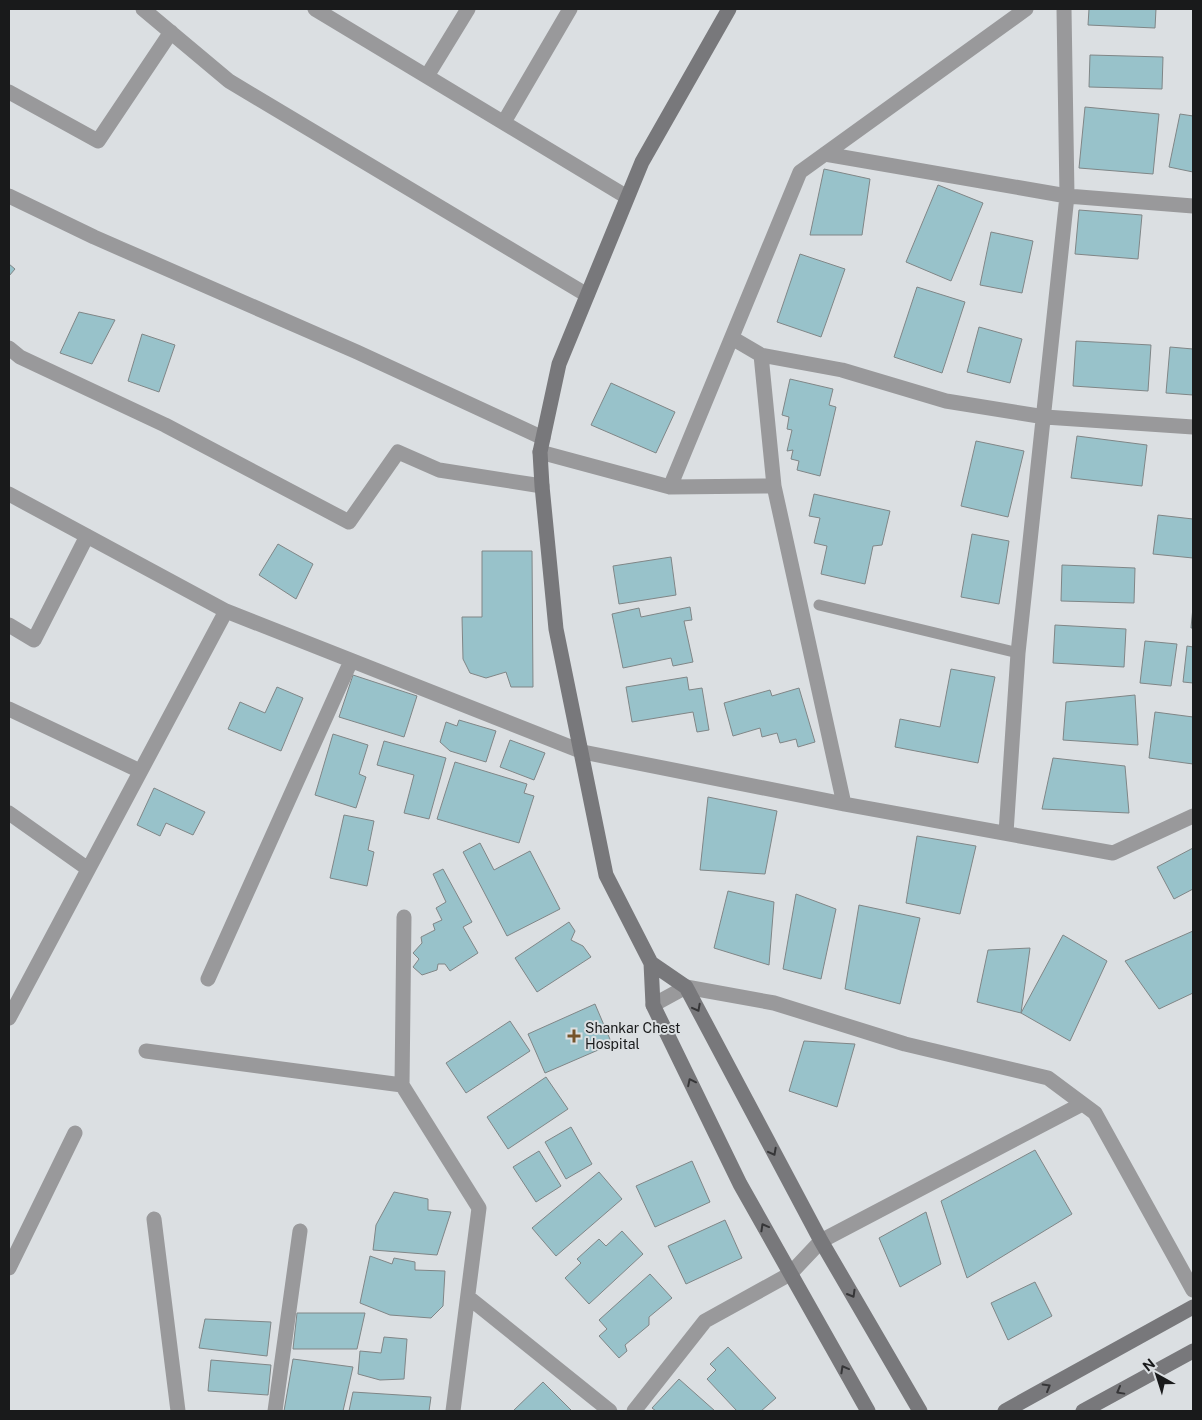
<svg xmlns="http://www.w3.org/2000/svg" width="1202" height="1420" font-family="'Public Sans',sans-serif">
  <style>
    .building { fill: #98c2ca; stroke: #808687 }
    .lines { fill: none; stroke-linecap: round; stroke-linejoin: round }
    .lane { stroke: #99999b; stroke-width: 11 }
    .street { stroke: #99999b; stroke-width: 15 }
    .secondary { stroke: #78787b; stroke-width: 15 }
    .oneway { stroke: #363638 }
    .poi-dot { fill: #75542b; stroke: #dbdfe2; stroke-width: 2 }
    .labels { text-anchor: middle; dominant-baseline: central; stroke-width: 4; stroke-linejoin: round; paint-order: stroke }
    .poi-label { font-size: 14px; fill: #191a1b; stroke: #dbdfe2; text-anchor: start }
  </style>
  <rect width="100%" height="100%" fill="#dbdfe2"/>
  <!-- building -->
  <path class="building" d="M 1089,9 L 1156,9 L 1155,28 L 1088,25 Z
    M 1090,55 L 1163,57 L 1162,89 L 1089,87 Z
    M 1085,107 L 1159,114 L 1153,174 L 1079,168 Z
    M 1180,114 L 1193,116 L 1193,172 L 1169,167 Z
    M 824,169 L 870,179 L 862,235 L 810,235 Z
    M 938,185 L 983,203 L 951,281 L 906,262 Z
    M 1079,210 L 1142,215 L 1138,259 L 1075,254 Z
    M 991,232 L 1033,241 L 1022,293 L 980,285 Z
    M 800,254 L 845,269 L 821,337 L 777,322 Z
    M 9,264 L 15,269 L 9,276 Z
    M 917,287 L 965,302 L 942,373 L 894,357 Z
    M 79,312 L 115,320 L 92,364 L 60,353 Z
    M 979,327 L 1022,339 L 1010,383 L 967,372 Z
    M 142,334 L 175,345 L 159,392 L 128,381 Z
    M 1076,341 L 1151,345 L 1148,391 L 1073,386 Z
    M 1170,347 L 1193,349 L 1193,395 L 1166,393 Z
    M 790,379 L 833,389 L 829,405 L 836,407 L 820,476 L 797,470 L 799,461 L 791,459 L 793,450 L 787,451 L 792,430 L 787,429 L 789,417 L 782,415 Z
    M 611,383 L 675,412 L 656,453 L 591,425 Z
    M 1077,436 L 1147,445 L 1142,486 L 1071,478 Z
    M 976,441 L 1024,451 L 1008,517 L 961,506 Z
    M 814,494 L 890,511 L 882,545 L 873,546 L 865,584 L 821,574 L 827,546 L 814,543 L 820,518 L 809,516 Z
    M 1158,515 L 1193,519 L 1193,558 L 1153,554 Z
    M 972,534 L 1009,541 L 999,604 L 961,597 Z
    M 278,544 L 313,564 L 296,599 L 259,575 Z
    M 482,551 L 532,551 L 533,687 L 511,687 L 506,672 L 486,678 L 470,673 L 463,659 L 462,617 L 482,617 Z
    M 671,557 L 676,595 L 619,604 L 613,566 Z
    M 1062,565 L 1135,568 L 1134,603 L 1061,601 Z
    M 690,607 L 692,620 L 684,621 L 693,662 L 673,666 L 671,658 L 623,668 L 612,614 L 639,608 L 641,617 Z
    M 1193,607 L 1193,628 L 1191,628 Z
    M 1055,625 L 1126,629 L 1124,667 L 1053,663 Z
    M 1145,641 L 1177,644 L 1171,686 L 1140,683 Z
    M 1187,646 L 1193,647 L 1193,683 L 1183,682 Z
    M 951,669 L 995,677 L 978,763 L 895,747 L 900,719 L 940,727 Z
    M 353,675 L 417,696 L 404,737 L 339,717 Z
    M 687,677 L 689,690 L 702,688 L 709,730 L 697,732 L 693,712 L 632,722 L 626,687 Z
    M 277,687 L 303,698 L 281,751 L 228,729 L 240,702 L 265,713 Z
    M 799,688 L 815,742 L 798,747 L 796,739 L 780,743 L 777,733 L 762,737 L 760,728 L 733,736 L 724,703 L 770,690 L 772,696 Z
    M 1135,695 L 1138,745 L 1063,740 L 1066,702 Z
    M 1155,712 L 1193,717 L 1193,764 L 1149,758 Z
    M 459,720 L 496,731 L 486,762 L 450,751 L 440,742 L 446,722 L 457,726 Z
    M 333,734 L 368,745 L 359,774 L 366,777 L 356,808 L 315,795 Z
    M 510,740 L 545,753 L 534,780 L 500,767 Z
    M 384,741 L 446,758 L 429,819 L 404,813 L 414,775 L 377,765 Z
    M 1053,758 L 1125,766 L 1129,813 L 1042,809 Z
    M 455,762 L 527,784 L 524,793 L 534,796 L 519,843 L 437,819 Z
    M 154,788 L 205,812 L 193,835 L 166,823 L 160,836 L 137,825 Z
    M 708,797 L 777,811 L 765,874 L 700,870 Z
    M 344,815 L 374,821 L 368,850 L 374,852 L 367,886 L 330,878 Z
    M 917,836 L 976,846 L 960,914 L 906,903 Z
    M 480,843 L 494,870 L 530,851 L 560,909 L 507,936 L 463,852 Z
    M 1193,848 L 1193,889 L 1174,899 L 1157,867 Z
    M 443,869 L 472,922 L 463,927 L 478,953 L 450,971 L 445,964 L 438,964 L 437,970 L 422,975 L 413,967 L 419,959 L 413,953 L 422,943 L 421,937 L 435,930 L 433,924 L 442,920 L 436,908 L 446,902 L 433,874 Z
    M 728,891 L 774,902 L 769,965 L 714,948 Z
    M 796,894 L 836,909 L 821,979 L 783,969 Z
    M 859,905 L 920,918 L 900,1004 L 845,989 Z
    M 569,922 L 575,931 L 571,940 L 583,946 L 591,957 L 537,992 L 515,958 Z
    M 1193,931 L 1193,993 L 1159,1009 L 1125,961 Z
    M 1063,935 L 1107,961 L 1070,1041 L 1021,1013 Z
    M 1030,948 L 1021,1013 L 977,1002 L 988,950 Z
    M 595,1004 L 612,1044 L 545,1073 L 528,1034 Z
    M 510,1021 L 530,1051 L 466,1093 L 446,1063 Z
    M 804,1041 L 855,1044 L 837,1107 L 789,1091 Z
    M 546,1077 L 568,1109 L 508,1149 L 487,1117 Z
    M 571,1127 L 592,1164 L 566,1179 L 545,1142 Z
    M 1035,1150 L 1072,1214 L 967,1278 L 941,1201 Z
    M 539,1151 L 561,1186 L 536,1202 L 513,1167 Z
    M 692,1161 L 710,1202 L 655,1227 L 636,1186 Z
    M 599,1172 L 622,1199 L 556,1256 L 532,1228 Z
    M 394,1192 L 428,1199 L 428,1210 L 451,1212 L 437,1255 L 373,1250 L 376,1225 Z
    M 926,1212 L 941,1264 L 900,1287 L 879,1238 Z
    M 725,1220 L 742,1258 L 686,1284 L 668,1246 Z
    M 622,1231 L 643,1254 L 589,1304 L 565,1278 L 581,1263 L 577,1259 L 599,1239 L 606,1246 Z
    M 370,1256 L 392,1264 L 394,1258 L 415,1262 L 415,1270 L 445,1271 L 443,1306 L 431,1318 L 390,1315 L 360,1303 Z
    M 650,1274 L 672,1298 L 649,1317 L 649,1325 L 625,1345 L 627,1351 L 619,1358 L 599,1336 L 607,1329 L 599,1320 Z
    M 1035,1282 L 1052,1316 L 1008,1340 L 991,1303 Z
    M 297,1313 L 365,1313 L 357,1349 L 293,1349 Z
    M 205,1319 L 271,1322 L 267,1356 L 199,1348 Z
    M 384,1337 L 407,1339 L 404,1379 L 380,1380 L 358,1374 L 360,1351 L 381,1353 Z
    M 728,1347 L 776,1398 L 761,1411 L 737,1411 L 707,1379 L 716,1370 L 710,1364 Z
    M 293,1359 L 353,1367 L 343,1411 L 284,1411 Z
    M 211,1360 L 271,1365 L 268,1395 L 208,1391 Z
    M 679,1379 L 715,1411 L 656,1411 L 652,1408 Z
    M 543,1382 L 572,1411 L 513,1411 Z
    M 353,1392 L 431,1397 L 429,1411 L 349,1411 Z"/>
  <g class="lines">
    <!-- lane -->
    <path class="lane" d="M 819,605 L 1018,653"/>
    <!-- street -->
    <path class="street" d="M 143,9 L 229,81 L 587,295
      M 315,9 L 627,197
      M 427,76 L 468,9
      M 9,92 L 98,141 L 171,32
      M 504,122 L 570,9
      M 825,154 L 1067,196 L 1193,206
      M 9,196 L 94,237 L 357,352 L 543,438
      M 732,338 L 761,355 L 842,370 L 946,401 L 1045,417 L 1193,427
      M 9,348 L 20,357 L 165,425 L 349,522 L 398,452 L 439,470 L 542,486
      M 761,355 L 774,486 L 844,804
      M 540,452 L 670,487 L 774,486
      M 670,487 L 800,172 L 1026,9
      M 9,494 L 226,611 L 583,752 L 844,804 L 1113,853 L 1193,816
      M 9,625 L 34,640 L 87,536
      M 9,709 L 140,771
      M 9,813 L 88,869
      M 1006,833 L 1018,653 L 1067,196 L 1064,9
      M 404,917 L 402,1085 L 479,1208 L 453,1411
      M 208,979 L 351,661
      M 653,1005 L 686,987 L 774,1003 L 905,1044 L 1048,1078 L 1095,1113 L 1193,1290
      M 9,1018 L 226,611
      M 146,1051 L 402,1085
      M 154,1219 L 178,1411
      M 9,1268 L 75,1133
      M 468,1297 L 610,1411
      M 275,1411 L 300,1231
      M 634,1411 L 705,1321 L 790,1274 L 821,1241 L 1082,1104"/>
    <!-- secondary -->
    <path class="secondary" d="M 729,9 L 642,162 L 559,364 L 540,452 L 542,486 L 556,629 L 606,875 L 651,963 L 653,1005 L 740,1184 L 868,1411
      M 651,963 L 686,987 L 821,1241 L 920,1411
      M 1005,1411 L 1193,1307
      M 1083,1411 L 1193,1351"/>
  </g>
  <!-- one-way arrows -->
  <defs><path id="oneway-chevron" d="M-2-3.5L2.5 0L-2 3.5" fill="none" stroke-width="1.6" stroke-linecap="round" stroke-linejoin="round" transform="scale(1.25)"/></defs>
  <g class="oneway">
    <use href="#oneway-chevron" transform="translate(697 1008) rotate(62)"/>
    <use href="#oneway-chevron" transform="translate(691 1082) rotate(-116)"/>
    <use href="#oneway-chevron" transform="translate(773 1152) rotate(62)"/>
    <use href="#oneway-chevron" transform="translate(764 1227) rotate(-119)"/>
    <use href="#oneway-chevron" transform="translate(852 1294) rotate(60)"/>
    <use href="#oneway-chevron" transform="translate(844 1369) rotate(-119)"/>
    <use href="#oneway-chevron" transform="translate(1047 1387) rotate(-30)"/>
    <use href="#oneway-chevron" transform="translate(1120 1391) rotate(151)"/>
  </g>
  <!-- markers -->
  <path class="poi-dot" d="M571.5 1028.5h5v5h5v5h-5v5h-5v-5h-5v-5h5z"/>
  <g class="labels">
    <!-- poi labels -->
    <g class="poi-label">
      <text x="585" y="1028">Shankar Chest<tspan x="585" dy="16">Hospital</tspan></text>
    </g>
  </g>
  <!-- border -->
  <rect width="1202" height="1420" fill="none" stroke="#191a1b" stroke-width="20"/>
  <!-- north arrow -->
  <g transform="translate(1157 1375) rotate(321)" stroke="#dbdfe2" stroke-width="4" paint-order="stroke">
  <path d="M0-4L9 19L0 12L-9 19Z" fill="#191a1b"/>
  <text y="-8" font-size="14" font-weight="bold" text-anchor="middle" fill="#191a1b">N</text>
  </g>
</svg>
